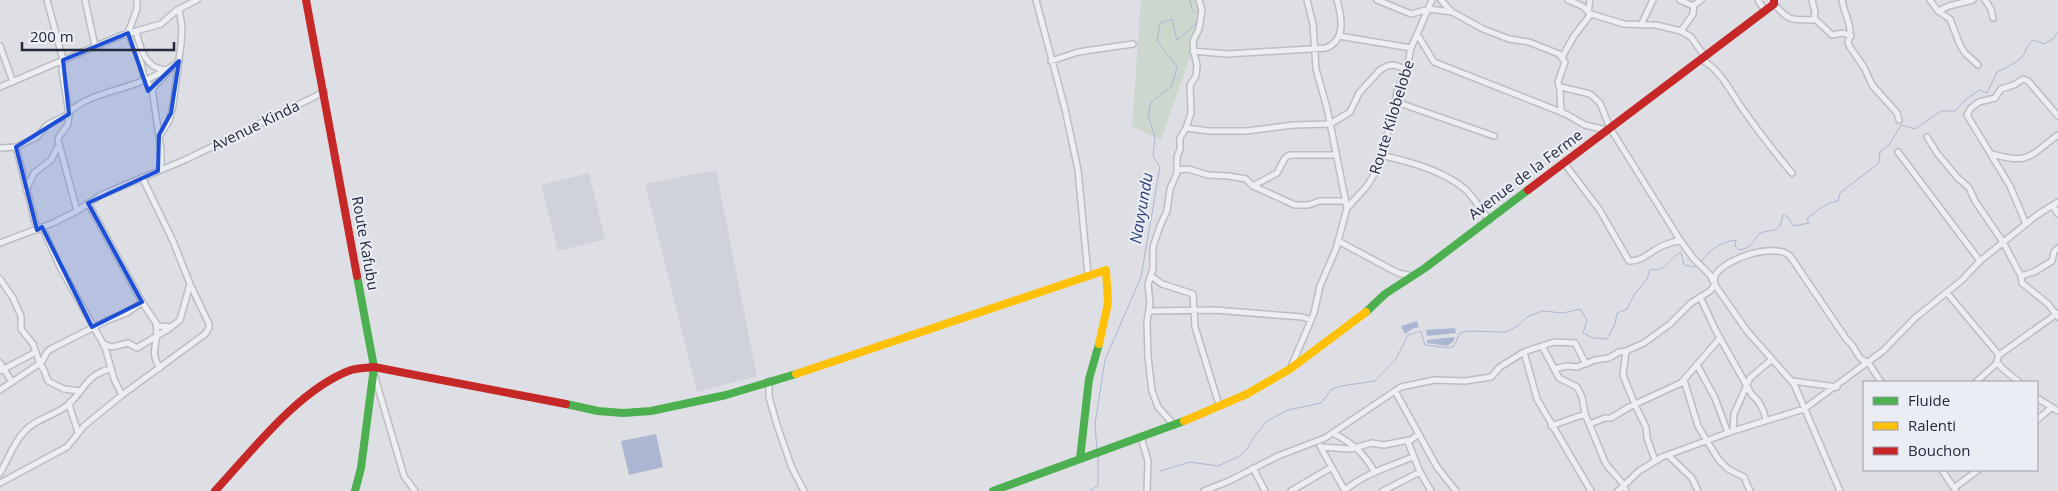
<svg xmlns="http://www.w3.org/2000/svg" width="2058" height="491" font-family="'Open Sans',sans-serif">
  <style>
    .built { fill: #cfd2db }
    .green { fill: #ccd8ce }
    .water { fill: #aab6d2 }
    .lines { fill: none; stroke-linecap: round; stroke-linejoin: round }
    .stream { stroke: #aab6d2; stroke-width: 1 }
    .street-casing { stroke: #bcbdc2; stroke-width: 8 }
    .street { stroke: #edeef1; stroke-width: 5 }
    .fast { stroke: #4caf50; stroke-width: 8 }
    .slow { stroke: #ffc107; stroke-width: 8 }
    .jam { stroke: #c62828; stroke-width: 8 }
    .marked { fill: #1d4ed8; fill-opacity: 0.2; stroke: #1d4ed8; stroke-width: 4; stroke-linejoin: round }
    .labels { text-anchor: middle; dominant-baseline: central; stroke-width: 4; stroke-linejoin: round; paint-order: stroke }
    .street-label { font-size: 15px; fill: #24293e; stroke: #ebedf5 }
    .water-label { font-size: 16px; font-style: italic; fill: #2c4075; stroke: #ebedf5 }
  </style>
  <rect width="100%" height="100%" fill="#dedfe4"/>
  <!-- built -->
  <path class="built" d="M 716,170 L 757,376 L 697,392 L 645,184 Z
    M 589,173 L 605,239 L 558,251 L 541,185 Z"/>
  <!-- green -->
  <path class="green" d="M 1141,0 L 1204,0 L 1200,28 L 1161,140 L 1132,126 Z"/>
  <!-- water -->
  <path class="water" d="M 1417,321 L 1419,327 L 1412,329 L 1405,334 L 1401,326 Z
    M 1455,328 L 1456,333 L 1427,336 L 1426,330 Z
    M 1455,337 L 1453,342 L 1447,346 L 1427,343 L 1427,340 Z
    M 656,434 L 663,467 L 629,475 L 621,441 Z"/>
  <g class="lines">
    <!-- stream -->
    <path class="stream" d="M 1190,0 L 1192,9 L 1198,14
      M 1701,262 C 1710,249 1721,242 1736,240 L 1735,246 L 1739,250 C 1751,248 1753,242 1759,234 C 1773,227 1779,236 1783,215 L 1788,217 L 1793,226 L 1809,223 L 1807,219 C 1816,211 1826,203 1838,201 L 1840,193 L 1879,163 L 1880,152 L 1890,144 L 1901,125 L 1915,129 L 1941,111 L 1955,111 L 1966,99 L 1980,90 L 1987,93 L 1997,72 C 2005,68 2015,64 2022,57 C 2027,51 2026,44 2034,40 L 2044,44 L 2053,39 L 2058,32
      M 1097,450 L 1095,424 L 1105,360 L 1141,277 L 1160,167 L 1153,156 L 1155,137 L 1148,115 L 1151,102 L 1172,86 L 1177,67 L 1157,41 L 1160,23 L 1172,19 L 1177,40 L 1195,25 L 1198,19
      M 1160,471 L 1190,462 L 1218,466 L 1238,457 L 1247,449 L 1254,437 L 1267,421 L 1288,410 L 1321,403 L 1332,389 L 1341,386 L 1375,381 L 1396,359 L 1408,335 L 1421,331 L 1425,345 L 1449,348 L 1454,346 L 1460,333 L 1467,331 L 1506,332 L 1518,326 L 1527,317 L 1542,311 L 1563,313 L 1580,309 L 1587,320 L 1583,333 L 1593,338 L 1607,339 L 1615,324 L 1617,313 L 1627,309 L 1634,295 L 1647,279 L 1650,269 C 1666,273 1669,258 1681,252 L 1684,265 L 1694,267 L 1698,265
      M 1090,491 L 1098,485 L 1098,456"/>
    <!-- street casing -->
    <g class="street-casing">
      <path id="street" d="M 47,0 L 63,60 L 62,71 L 69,114 L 68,124 L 59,137 L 58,140 L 77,211
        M 85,0 L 95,46
        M 137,0 L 137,9 L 128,33 L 141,63 L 144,77 L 152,89 L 161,150 L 161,164 L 158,171
        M 1036,0 L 1065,109 L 1078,170 L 1088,275
        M 1307,0 L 1313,24 L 1316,69 L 1327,108 L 1347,208
        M 1377,0 L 1411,14 L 1429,9 L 1452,12 L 1483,29 L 1509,39 L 1529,42 L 1559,54 L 1565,62 L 1558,82 C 1563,95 1558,100 1562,113
        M 1441,0 L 1451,11
        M 1568,0 L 1582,6 L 1591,14 L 1624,24 L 1656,25 L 1681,31 L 1691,37 L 1705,57
        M 1680,0 L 1693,6
        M 1758,0 L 1765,11
        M 1812,0 L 1815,12 L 1814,18 L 1832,35 L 1843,33 L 1851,36
        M 1842,0 C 1845,18 1854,25 1848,43 L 1850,47 L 1865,69 L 1872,85 L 1897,113 L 1899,120
        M 1930,0 L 1938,11 L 1950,19 L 1960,45 L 1965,53 L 1978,65
        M 1985,0 L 1991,9 L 1993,18
        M 1774,4 C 1791,23 1791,19 1815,20
        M 1938,11 L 1949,6 L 1973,0
        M 1588,12 L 1590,0
        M 1641,25 L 1653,0
        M 136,31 C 140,48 145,68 165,70
        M 1681,31 L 1693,14 L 1694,5 L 1701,0
        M 1417,34 L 1434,62 L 1566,114 L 1585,125 L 1606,130
        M 1339,36 L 1411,48
        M 0,46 L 13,82
        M 1193,51 L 1227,54 L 1326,48 C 1346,40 1342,18 1337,0
        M 1562,57 L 1574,36 L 1591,14
        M 1702,60 C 1722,71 1731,93 1744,111 C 1759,132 1775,153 1792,173
        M 1051,61 L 1078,52 L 1133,44
        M 146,80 C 156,75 171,69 179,61
        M 0,87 L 122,35 L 161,24 L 177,10 L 197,0
        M 1561,87 L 1590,94 L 1600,103 L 1610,128 L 1680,240 L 1693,258 L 1710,275 L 1715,285 L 1747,331 L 1794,384 L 1840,491
        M 152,89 L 171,68
        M 1394,105 L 1402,104 L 1494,136
        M 69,112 C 90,93 120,91 145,80
        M 1186,128 L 1209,131 L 1246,131 L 1293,125 L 1330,124 L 1350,112 L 1359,93 L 1380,70 L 1387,66 L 1394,65 L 1406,69
        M 160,135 L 169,121 L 173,105 L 181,44 L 182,27 L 179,9
        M 1927,137 L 1937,153 L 1956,176 L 1969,188 L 1975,201 L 2003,242 L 2021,276 L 2022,283 L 2048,304 L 2058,317
        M 16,147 L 37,230
        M 0,148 L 16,147 L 37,137 L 47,125 L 69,114
        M 1898,152 L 1980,261
        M 1992,154 C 2030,165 2029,156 2058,135
        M 1380,155 C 1407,161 1447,171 1468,192 C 1475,200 1482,211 1489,220
        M 1566,162 L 1567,167 L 1599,209 L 1629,261 C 1641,262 1650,252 1660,247 C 1666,244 1673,242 1680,240
        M 1178,170 L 1188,169 L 1208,175 L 1229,176 L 1246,179 L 1253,186 L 1295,205 L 1308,205 L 1320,201 L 1346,201
        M 1253,186 L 1277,173 L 1285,158 L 1290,155 L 1336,155
        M 26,190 L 34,173 L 51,160 L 59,145
        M 88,203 L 142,302
        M 2053,206 L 2058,214
        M 2026,224 L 2010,186 L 1967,115 L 1971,108 L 1979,102 L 1995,98 L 2001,89 L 2014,85 L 2023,79 L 2028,81 L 2058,116
        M 42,227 L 60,267 L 105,347 L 114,379 L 122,395
        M 1338,241 L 1398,273 L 1412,276
        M 0,243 L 53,223 L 77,211 L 101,195 L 187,159 L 324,92
        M 1151,276 L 1162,284 L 1193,294 L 1195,327 L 1219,405
        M 2021,276 L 2034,272 L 2052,261 L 2054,252 L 2058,248
        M 0,279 L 13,298 L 21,316 L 21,329 L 33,344 L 40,364 L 44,370 L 48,381 L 64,389 L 80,391
        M 1947,293 L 1999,355
        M 1700,297 L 1716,331 L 1752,395 C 1760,401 1764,411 1766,420
        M 1149,311 L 1214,310 L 1302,317 L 1311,320
        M 156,324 C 160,343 148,350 160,368
        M 103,344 L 112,347 L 128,343 L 137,348 L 170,328
        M 1542,346 L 1559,378 L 1577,387 L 1582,397 L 1585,414 L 1605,462 C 1611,473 1622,478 1626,491
        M 1524,352 L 1537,399 L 1591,491
        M 1997,362 L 2003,369 L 2019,382
        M 0,363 L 12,382
        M 1697,365 L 1715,398 L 1728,433
        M 1291,367 L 1314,313 L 1320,286 L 1336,249 L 1347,208 L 1367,186 L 1375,173 L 1392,119 L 1397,92 L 1408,63 L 1411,48 L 1432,0
        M 1554,369 L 1567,366 L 1577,367 L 1595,360 L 1609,358 L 1619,352 L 1626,351
        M 0,371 L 36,352
        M 374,374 L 404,476 L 415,491
        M 1684,380 L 1698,426 L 1707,441 L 1719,460 L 1728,469 L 1744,477 L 1750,491
        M 769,381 L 769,397 L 777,425 L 792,468 L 804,491
        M 1792,381 L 1837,387
        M 1976,382 L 1996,364 L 1999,355 L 2058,313
        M 0,390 L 42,362 L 47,352 L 51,349 L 106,321 L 127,313 L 142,302 L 158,326 L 171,327 L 180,320 L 190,284 L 173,241 L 142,177
        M 1395,391 L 1437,467 L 1456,491
        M 2037,398 L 2058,411
        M 70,402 L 70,408 L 78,432
        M 2037,420 L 2051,408
        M 1590,424 L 1605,418 L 1611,418 L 1629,407 L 1681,383 L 1720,338
        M 1174,425 L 1158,407 L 1152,391 L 1148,357 L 1147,322 L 1150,303 L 1148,284 L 1153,269 L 1153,247 L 1160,226 L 1167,211 L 1170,189 L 1177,173 L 1177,157 L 1180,149 L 1180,138 L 1186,128 L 1191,113 L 1190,85 L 1196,76 L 1197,65 L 1194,53 L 1193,41 L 1199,29 L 1202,10 L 1199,0
        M 1551,426 L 1585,414
        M 1733,431 L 1734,414 L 1750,378 L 1771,360
        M 1333,433 C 1352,443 1364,453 1374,471
        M 1419,434 L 1408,442 L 1420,472 L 1431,491
        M 1141,437 L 1148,461 L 1147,491
        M 1320,446 L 1345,491
        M 1321,447 L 1350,449 L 1372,443 L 1384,445 L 1409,440
        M 1668,455 L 1692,478 L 1698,491
        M 1655,460 L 1647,438 L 1646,427 L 1635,405 L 1623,375 L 1626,351 L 1644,343 L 1670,324 L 1691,303 L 1710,291 L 1715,285 C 1715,281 1713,277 1716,274 C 1727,258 1775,242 1790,256 L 1847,340 C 1857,347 1856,360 1868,362 L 1881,382
        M 1253,468 L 1265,491
        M 1942,470 L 1956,491
        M 0,473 C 8,460 13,444 23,433 C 35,419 51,417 65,407 C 84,393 85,374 111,369
        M 0,483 L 67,447 L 84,426 L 122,395 L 205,334 L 209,328 L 209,324 L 190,284
        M 1954,488 L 1978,470
        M 1345,490 C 1366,473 1389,467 1413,457
        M 1204,491 L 1229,481 L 1278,456 L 1325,438 L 1401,387 L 1434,380 L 1465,381 L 1491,377 L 1500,367 L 1524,352 L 1554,342 L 1575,343 L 1586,364
        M 1291,491 L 1332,467
        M 1383,491 L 1420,472
        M 1618,491 L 1639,471 L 1662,457 L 1733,431 L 1804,409 L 1883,351 L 1915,318 L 1962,280 L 1980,261 L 2037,215 L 2058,202"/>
    </g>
    <!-- street -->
    <use href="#street" class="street"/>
    <!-- fast -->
    <path class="fast" d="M 1366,312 L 1385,294 L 1425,268 L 1528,190
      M 566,404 L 598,411 L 623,413 L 651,411 L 726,395 L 796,374
      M 1080,459 L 1089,379 L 1099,344
      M 355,491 L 361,468 L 374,367 L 357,276
      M 993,491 L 1184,421"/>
    <!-- slow -->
    <path class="slow" d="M 796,374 L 1106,270 L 1108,303 L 1099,344
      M 1184,421 L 1247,394 L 1290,369 L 1366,312"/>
    <!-- jam -->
    <path class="jam" d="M 306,0 L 357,276
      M 1528,190 L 1774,4 L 1774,0
      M 215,491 C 252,451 299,389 351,370 C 358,368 367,368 374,367 L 566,404"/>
  </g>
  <!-- marked area -->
  <path class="marked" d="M 128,33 L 148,91 L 179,61 L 171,113 L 159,135 L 158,171 L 88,203 L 142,302 L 92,327 L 42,227 L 37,230 L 16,147 L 69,114 L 63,60 Z"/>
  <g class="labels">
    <!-- street labels -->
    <g class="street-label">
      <text transform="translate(1391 117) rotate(-73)">Route Kilobelobe</text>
      <text transform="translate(255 125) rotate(-26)">Avenue Kinda</text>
      <text transform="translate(1525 174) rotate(-37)">Avenue de la Ferme</text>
      <text transform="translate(366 243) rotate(80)">Route Kafubu</text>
    </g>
    <!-- water labels -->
    <g class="water-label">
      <text transform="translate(1141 208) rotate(-80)">Navyundu</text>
    </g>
  </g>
  <!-- legend -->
  <rect x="1863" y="381" width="175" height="90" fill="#ebedf5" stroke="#9b9fac"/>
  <rect x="1873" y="397" width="25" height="8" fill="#4caf50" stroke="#9b9fac"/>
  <text x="1908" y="406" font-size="15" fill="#24293e">Fluide</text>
  <rect x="1873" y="422" width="25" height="8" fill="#ffc107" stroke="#9b9fac"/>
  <text x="1908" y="431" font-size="15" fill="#24293e">Ralenti</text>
  <rect x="1873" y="447" width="25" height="8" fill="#c62828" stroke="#9b9fac"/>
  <text x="1908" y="456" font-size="15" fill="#24293e">Bouchon</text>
  <!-- scale -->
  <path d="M22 42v8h152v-8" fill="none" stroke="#24293e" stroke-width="2.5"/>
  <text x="30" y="42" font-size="15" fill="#24293e" stroke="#ebedf5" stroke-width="4" paint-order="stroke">200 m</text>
</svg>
